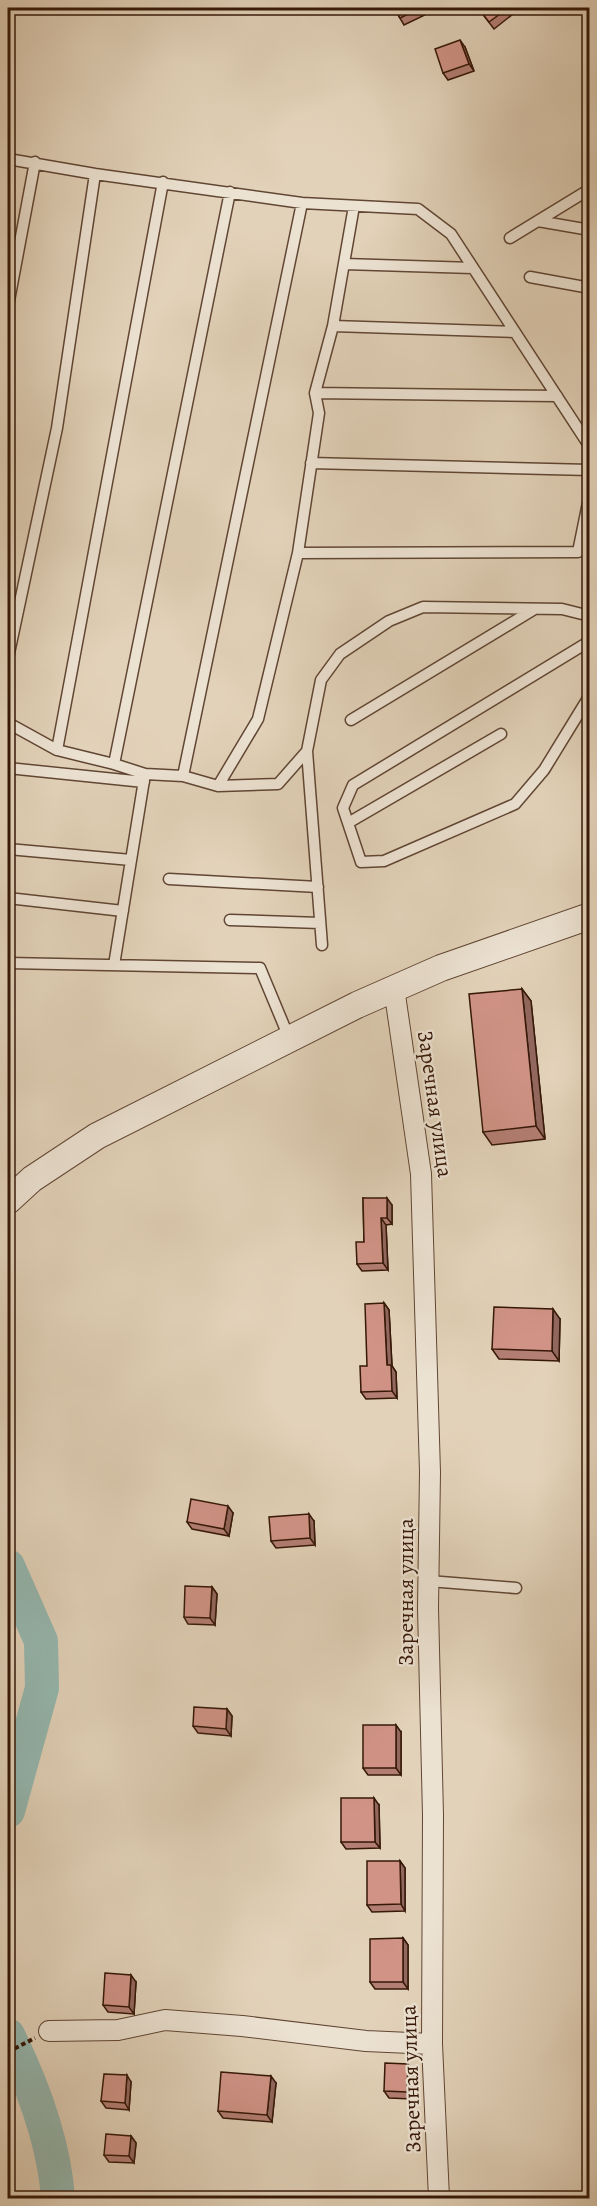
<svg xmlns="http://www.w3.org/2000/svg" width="597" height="2206" font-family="Alegreya,serif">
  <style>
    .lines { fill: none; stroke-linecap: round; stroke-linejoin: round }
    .river { stroke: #95b8b0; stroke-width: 34 }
    .service-casing { stroke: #614634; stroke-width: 13 }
    .minor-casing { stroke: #614634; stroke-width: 22 }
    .tertiary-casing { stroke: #614634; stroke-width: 28 }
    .path { stroke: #361808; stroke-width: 4; stroke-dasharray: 4.5 3; stroke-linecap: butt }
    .service { stroke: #ece2d2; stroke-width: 10 }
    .minor { stroke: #ece2d2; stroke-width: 20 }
    .tertiary { stroke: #ece2d2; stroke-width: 26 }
    .wall { fill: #b37e73; stroke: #361808; stroke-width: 1.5 }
    .shaded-wall { fill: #92675e; stroke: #361808; stroke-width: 1.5 }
    .building { fill: #d09386; stroke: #361808; stroke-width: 1.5 }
    .labels { text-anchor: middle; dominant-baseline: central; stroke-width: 4.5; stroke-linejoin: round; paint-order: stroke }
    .street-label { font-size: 22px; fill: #361808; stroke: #ece2d2 }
  </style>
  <rect width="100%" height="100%" fill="#e2d2b9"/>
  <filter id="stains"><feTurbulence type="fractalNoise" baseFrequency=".00333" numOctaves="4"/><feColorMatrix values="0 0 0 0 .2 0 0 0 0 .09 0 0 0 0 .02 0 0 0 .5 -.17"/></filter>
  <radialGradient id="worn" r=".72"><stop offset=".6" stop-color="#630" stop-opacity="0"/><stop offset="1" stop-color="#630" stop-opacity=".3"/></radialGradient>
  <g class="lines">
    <!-- river -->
    <path class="river" d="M 8,1566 L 41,1641 L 42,1688 L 8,1811
      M 8,2035 C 33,2086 54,2141 58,2198"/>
    <!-- service casing -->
    <g class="service-casing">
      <path id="service" d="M 8,159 L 95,174 L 302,203 L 418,209 L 451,234 L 590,447
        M 354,206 L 333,326 L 315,393 L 319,413 L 298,553 L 258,719 L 218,786 L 278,784 L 307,751 L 321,680 L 340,654 L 389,621 L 423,607 L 562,609 L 590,616
        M 538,221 L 590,230
        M 510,238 L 590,189
        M 344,264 L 473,268
        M 530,277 L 590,288
        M 8,306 L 35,162
        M 333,326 L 515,332
        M 589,345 L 590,345
        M 315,393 L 557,396
        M 311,463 L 590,470
        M 298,553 L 578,552 L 590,493
        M 590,641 L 353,785 L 343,808 L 361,862 L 384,861 L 515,804 L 544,770 L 590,695
        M 8,658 L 57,428 L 95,174
        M 351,720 L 533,610
        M 8,723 L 57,750 L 114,764 L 145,774 L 183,776 L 218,786
        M 57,750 L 163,182
        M 307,751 L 322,945
        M 114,764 L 230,192
        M 8,768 L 144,782
        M 183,776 L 302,203
        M 348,823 L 501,734
        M 8,849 L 131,860
        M 169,879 L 318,887
        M 8,898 L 123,911
        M 230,920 L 320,923
        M 8,963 L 260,968 L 290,1040
        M 114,965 L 145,774
        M 429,1581 L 516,1588"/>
    </g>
    <!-- minor casing -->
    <g class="minor-casing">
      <path id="minor" d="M 394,988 L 421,1174 L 430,1472 L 428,1608 L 433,1815 L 432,2044 L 439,2198
        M 49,2031 L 118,2030 L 165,2020 L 242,2026 L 366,2041 L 432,2044"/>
    </g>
    <!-- tertiary casing -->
    <g class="tertiary-casing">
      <path id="tertiary" d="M 8,1201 L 32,1179 L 97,1136 L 357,1005 L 441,968 L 590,916"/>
    </g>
    <!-- path -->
    <path class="path" d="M 8,2052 L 35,2038"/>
    <!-- service -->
    <use href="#service" class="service"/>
    <!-- minor -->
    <use href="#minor" class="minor"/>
    <!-- tertiary -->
    <use href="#tertiary" class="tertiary"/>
  </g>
  <!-- wall -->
  <path class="wall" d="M 394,8 L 426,8 L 429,13 L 404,25 Z
    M 478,8 L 509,8 L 513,14 L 494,29 Z
    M 465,47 L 474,71 L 448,80 L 443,73 Z
    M 522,989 L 531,1001 L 545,1139 L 492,1145 L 483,1132 Z
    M 363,1198 L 392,1205 L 392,1224 L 386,1225 L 388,1270 L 362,1271 L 357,1264 L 364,1242 Z
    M 384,1303 L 389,1310 L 392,1366 L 396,1372 L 397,1398 L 366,1399 L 361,1392 Z
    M 560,1319 L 559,1361 L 499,1359 L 492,1349 Z
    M 233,1513 L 229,1536 L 192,1529 L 187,1522 Z
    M 314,1521 L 315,1545 L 276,1548 L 271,1541 Z
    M 212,1587 L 217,1594 L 215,1625 L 188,1624 L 184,1617 Z
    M 227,1709 L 232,1716 L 231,1736 L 198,1733 L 193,1726 Z
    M 401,1732 L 401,1775 L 368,1775 L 363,1768 Z
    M 379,1805 L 380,1848 L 346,1849 L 341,1842 Z
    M 400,1861 L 405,1868 L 405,1911 L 372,1912 L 367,1905 Z
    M 403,1938 L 408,1945 L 408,1989 L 375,1989 L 370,1982 Z
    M 136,1982 L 134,2014 L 108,2012 L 103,2005 Z
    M 413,2071 L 412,2099 L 389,2098 L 384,2091 Z
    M 131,2082 L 129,2110 L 106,2108 L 101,2101 Z
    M 276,2083 L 272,2122 L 223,2118 L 218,2111 Z
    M 131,2136 L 136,2143 L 134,2163 L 109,2162 L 104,2155 Z"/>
  <!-- shaded-wall -->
  <path class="shaded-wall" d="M 460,40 L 465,47 L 474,71 L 469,64 Z
    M 522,989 L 531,1001 L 545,1139 L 536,1126 Z
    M 387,1198 L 392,1205 L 392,1224 L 387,1218 Z
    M 381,1218 L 386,1225 L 388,1270 L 383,1263 Z
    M 384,1303 L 389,1310 L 392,1366 L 396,1372 L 397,1398 L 392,1391 L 387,1365 Z
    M 553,1309 L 560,1319 L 559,1361 L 552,1351 Z
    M 228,1506 L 233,1513 L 229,1536 L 224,1529 Z
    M 309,1514 L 314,1521 L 315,1545 L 310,1538 Z
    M 212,1587 L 217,1594 L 215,1625 L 210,1618 Z
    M 227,1709 L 232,1716 L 231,1736 L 226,1729 Z
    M 396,1725 L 401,1732 L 401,1775 L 396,1768 Z
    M 374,1798 L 379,1805 L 380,1848 L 375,1842 Z
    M 400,1861 L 405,1868 L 405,1911 L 401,1904 Z
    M 403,1938 L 408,1945 L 408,1989 L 403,1982 Z
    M 131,1975 L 136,1982 L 134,2014 L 129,2007 Z
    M 408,2064 L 413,2071 L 412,2099 L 407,2092 Z
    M 127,2075 L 131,2082 L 129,2110 L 125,2103 Z
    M 271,2076 L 276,2083 L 272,2122 L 267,2115 Z
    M 131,2136 L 136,2143 L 134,2163 L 129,2156 Z"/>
  <!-- building -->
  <path class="building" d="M 394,8 L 421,8 L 400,18 Z
    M 478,8 L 508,8 L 489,22 Z
    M 460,40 L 469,64 L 443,73 L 435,49 Z
    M 522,989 L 536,1126 L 483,1132 L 469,994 Z
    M 363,1198 L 387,1198 L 387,1218 L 381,1218 L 383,1263 L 357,1264 L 356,1242 L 364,1242 Z
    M 384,1303 L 387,1365 L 391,1365 L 392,1391 L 361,1392 L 360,1366 L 367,1366 L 365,1304 Z
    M 494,1307 L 553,1309 L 552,1351 L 492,1349 Z
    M 191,1499 L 228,1506 L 224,1529 L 187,1522 Z
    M 309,1514 L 310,1538 L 271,1541 L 269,1517 Z
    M 185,1586 L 212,1587 L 210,1618 L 184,1617 Z
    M 194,1707 L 227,1709 L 226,1729 L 193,1726 Z
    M 363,1725 L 396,1725 L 396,1768 L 363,1768 Z
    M 341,1798 L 374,1798 L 375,1842 L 341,1842 Z
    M 367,1861 L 400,1861 L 401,1904 L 367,1905 Z
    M 403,1938 L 403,1982 L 370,1982 L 370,1939 Z
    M 105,1973 L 131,1975 L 129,2007 L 103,2005 Z
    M 385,2063 L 408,2064 L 407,2092 L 384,2091 Z
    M 221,2072 L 271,2076 L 267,2115 L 218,2111 Z
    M 104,2074 L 127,2075 L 125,2103 L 101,2101 Z
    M 106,2134 L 131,2136 L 129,2156 L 104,2155 Z"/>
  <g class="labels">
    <!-- street labels -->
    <g class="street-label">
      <text transform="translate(435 1104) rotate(82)">Заречная улица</text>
      <text transform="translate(406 1592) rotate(-90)">Заречная улица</text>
      <text transform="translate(411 2079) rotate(-92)">Заречная улица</text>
    </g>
  </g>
  <!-- margin -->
  <rect width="597" height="2206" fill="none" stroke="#e2d2b9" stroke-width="30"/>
  <rect x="9" y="9" width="579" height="2188" fill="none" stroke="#361808" stroke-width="3"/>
  <rect x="15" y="15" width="567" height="2176" fill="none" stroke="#361808" stroke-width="1.5"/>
  <rect width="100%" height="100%" filter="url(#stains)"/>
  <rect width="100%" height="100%" fill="url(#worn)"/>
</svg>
